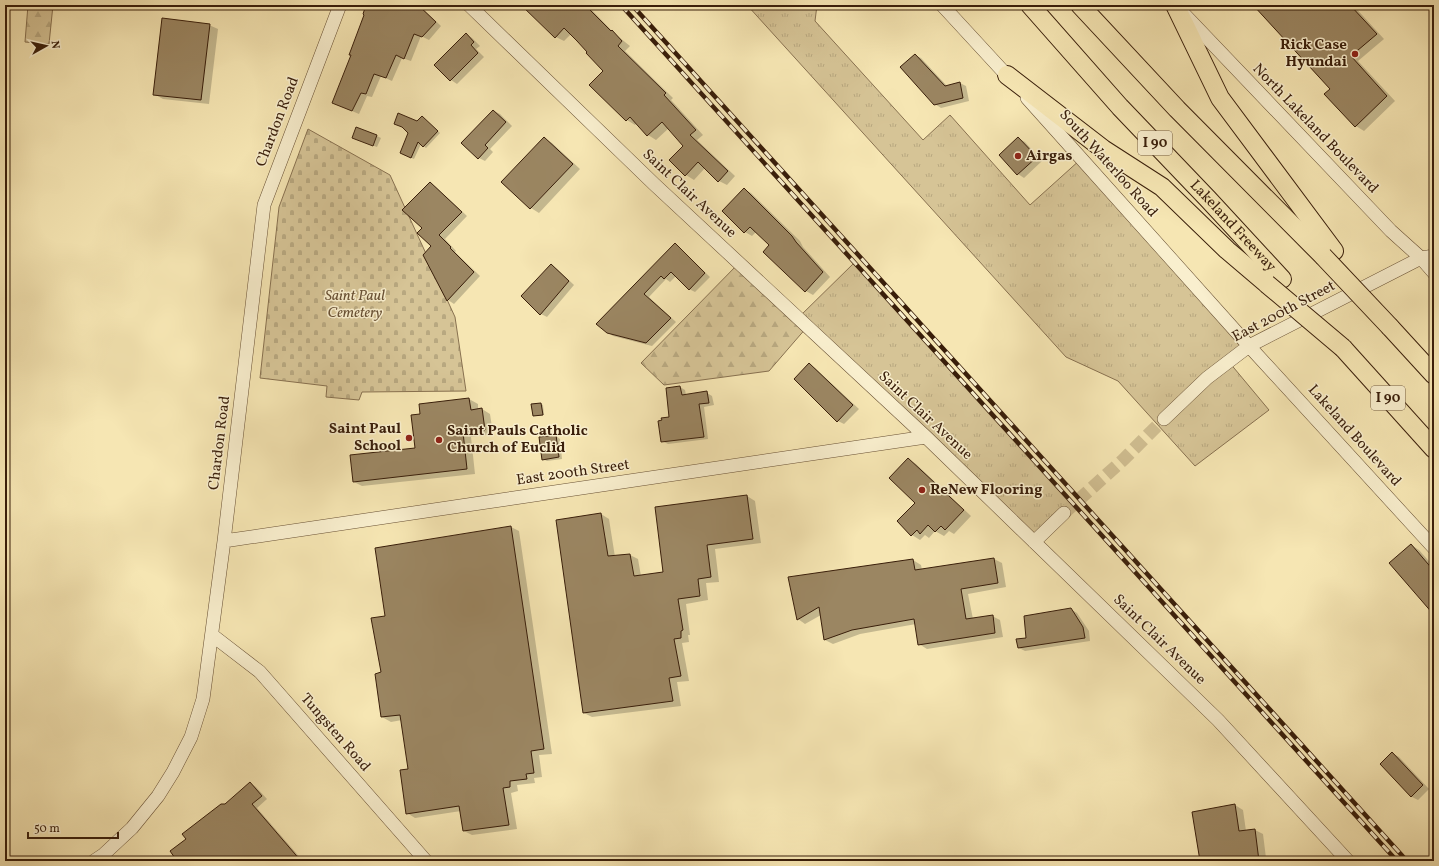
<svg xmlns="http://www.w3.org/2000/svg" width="1439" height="866" font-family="Vollkorn,serif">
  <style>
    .grass { fill: url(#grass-tufts); stroke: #887150 }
    .forest { fill: url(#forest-firs); stroke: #887150 }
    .cemetery { fill: url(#cemetery-stones); stroke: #887150 }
    .shadow { fill: #0003 }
    .building { fill: #9b8662; stroke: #391e0a }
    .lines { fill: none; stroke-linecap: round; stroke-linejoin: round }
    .minor-tunnel { stroke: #d0be91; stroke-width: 13; stroke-dasharray: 13 6; stroke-linecap: butt }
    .minor-casing { stroke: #685034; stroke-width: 14 }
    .highway-casing { stroke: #391e0a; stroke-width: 20 }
    .minor { stroke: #f9efce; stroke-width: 13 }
    .highway { stroke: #f6e6b3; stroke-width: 18 }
    .rail-casing { stroke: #391e0a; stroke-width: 4.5 }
    .rail { stroke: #f9efce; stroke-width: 3; stroke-dasharray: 9; stroke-linecap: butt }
    .highway-bridge-casing { stroke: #391e0a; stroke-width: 20; stroke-linecap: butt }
    .highway-bridge { stroke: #f6e6b3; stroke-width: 18 }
    .poi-dot { fill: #8f2418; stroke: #f9efce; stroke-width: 1.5 }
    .labels { text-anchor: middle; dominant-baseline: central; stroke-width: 3; stroke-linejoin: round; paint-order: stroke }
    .shield { fill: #f9efce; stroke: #735d45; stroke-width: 1 }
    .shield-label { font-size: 14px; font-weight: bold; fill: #391e0a }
    .poi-label { font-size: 15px; font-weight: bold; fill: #391e0a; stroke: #f9efce; text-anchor: start }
    .street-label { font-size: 15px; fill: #391e0a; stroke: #f9efce }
    .park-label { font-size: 15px; font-style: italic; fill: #685034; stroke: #f9efce }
  </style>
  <defs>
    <pattern id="grass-tufts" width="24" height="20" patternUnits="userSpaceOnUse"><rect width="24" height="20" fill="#d6c496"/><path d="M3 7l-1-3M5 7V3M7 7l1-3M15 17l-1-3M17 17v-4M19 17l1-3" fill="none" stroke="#b8a880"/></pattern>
    <pattern id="forest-firs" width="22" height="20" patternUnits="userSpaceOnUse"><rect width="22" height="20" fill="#d6c496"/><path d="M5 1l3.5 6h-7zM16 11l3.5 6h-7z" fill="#b8a880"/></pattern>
    <pattern id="cemetery-stones" width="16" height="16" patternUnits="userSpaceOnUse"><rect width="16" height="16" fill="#d6c496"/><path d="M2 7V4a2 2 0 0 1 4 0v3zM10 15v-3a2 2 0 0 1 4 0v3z" fill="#b8a880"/></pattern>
  </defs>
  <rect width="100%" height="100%" fill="#f6e6b3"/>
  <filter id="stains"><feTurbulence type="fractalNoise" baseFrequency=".005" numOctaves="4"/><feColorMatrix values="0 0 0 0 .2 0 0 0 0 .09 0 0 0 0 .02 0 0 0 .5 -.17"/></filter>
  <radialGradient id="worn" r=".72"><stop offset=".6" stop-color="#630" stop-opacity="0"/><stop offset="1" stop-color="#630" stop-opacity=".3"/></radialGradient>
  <!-- grass -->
  <path class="grass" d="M 747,5 L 817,5 L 815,21 L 923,140 L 950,115 L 1030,205 L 1081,159 L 1249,346 L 1229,362 L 1269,410 L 1195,466 L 1118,381 L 1066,357 Z
    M 855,262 L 1074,504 L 1034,542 L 798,318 Z"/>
  <!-- forest -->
  <path class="forest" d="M 28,5 L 53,5 L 49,44 L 25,42 Z
    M 739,263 L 807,327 L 769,371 L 664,385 L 641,363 Z"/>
  <!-- cemetery -->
  <path class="cemetery" d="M 308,129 L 390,175 L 455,317 L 466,391 L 362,392 L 359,400 L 326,397 L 327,386 L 260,378 L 279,207 Z"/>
  <!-- shadow -->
  <path class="shadow" d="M 367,5 L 419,5 L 441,26 L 429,40 L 421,36 L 411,61 L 402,58 L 392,81 L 381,76 L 372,97 L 367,96 L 359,114 L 333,103 L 352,55 Z
    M 525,5 L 587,5 L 615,34 L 630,46 L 625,51 L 673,98 L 671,100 L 703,135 L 697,140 L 735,176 L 727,185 L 719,181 L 705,168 L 694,180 L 686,175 L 670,160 L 685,146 L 669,128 L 656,140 L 648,135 L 637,123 L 635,125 L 627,120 L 605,71 L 588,52 L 571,34 L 564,41 L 556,37 Z
    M 1254,5 L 1353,5 L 1384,39 L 1358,61 L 1395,101 L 1364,131 L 1356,126 L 1331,89 Z
    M 209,25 L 218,29 L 209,104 L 163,99 L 154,94 Z
    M 466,34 L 472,38 L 480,46 L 476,49 L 484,57 L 457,84 L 451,80 L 436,65 Z
    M 915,55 L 921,58 L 947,86 L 960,83 L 966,86 L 969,101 L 941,108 L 935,104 Z
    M 494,111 L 500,114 L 512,126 L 490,149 L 493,152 L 485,161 L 479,158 Z
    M 422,117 L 440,133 L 426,148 L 421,144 L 414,159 L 404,155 L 409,132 L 403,127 L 418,122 Z
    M 377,136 L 381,138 L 377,147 L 353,138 Z
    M 544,138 L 552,143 L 580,169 L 539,213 L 531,208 L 503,182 Z
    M 1018,138 L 1025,142 L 1042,161 L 1024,178 L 1018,174 L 1001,155 Z
    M 430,183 L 436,187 L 467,216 L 445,239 L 456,251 L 455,252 L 480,276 L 454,304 L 448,300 L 424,255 L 433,246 L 423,228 Z
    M 744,189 L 751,193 L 800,241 L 803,247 L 830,277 L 813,295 L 806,291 L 770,245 L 756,232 L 752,236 L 745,232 Z
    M 675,244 L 680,248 L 710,277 L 695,292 L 689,289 L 676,276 L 670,282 L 666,279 L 649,297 L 676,322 L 652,346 L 613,336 L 607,332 Z
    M 551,265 L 557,269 L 574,285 L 547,317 L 541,314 Z
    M 809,365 L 815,368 L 859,409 L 844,424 L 838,421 Z
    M 680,387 L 685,390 L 686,395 L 707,393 L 712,396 L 714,405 L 704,407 L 708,439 L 668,444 L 662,441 Z
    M 469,399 L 478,404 L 478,410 L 482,409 L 490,414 L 493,434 L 471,437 L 475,474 L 362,486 L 354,482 L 416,449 L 421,415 L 420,405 Z
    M 541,404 L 543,405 L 544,415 L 535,416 L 534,416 L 532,405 Z
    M 556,436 L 560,439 L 562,459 L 547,461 L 543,459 L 541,438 Z
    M 908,459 L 916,464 L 971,516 L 954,534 L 949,531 L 944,536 L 935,531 L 929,538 L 925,535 L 920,540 L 912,535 L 917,503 Z
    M 747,496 L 755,501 L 761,543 L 715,549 L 719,582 L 706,583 L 708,600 L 686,604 L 690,635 L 688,635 L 689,642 L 682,643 L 689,681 L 677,682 L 681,706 L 592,717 L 584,713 L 601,514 L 609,519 L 615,557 L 630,555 L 638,559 L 641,576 L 664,573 Z
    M 511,527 L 519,531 L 552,754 L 539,755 L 542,777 L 534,778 L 535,783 L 517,785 L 518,791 L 511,793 L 517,829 L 472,835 L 464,831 L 461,811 L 415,818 L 407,813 L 409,770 L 402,720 L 391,722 L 382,717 L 382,673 L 386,616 Z
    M 1411,545 L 1419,550 L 1434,567 L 1434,614 Z
    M 994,559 L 1002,563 L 1006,587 L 968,594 L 973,619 L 992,616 L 1000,620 L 1003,637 L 927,649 L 919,644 L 916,624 L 860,634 L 833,644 L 825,640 L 821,615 L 805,624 L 798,619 L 789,578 L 913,560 L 921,565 L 922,570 Z
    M 1070,609 L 1077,613 L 1089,631 L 1090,641 L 1025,651 L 1019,648 L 1028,639 Z
    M 1392,753 L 1399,757 L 1429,789 L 1418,800 L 1412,797 L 1382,764 Z
    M 250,783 L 256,787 L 267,799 L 257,808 L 303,861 L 178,861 L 188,839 Z
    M 1235,805 L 1243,810 L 1246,831 L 1255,830 L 1263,834 L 1266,858 L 1279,856 L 1287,861 L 1201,861 Z"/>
  <!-- building -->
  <path class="building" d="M 366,5 L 418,5 L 436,22 L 422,37 L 414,34 L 404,59 L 396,55 L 386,78 L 374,74 L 366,94 L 361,93 L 352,111 L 332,103 L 351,55 L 349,55 L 364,15 L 363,14 Z
    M 521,5 L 585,5 L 611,31 L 612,30 L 622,41 L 618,46 L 666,93 L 664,95 L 696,130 L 690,135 L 728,171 L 718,182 L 698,162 L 685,176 L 669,160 L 683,146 L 662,122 L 647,136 L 630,117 L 626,121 L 589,85 L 603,71 L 586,53 L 587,52 L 577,41 L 564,28 L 555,38 Z
    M 1253,5 L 1350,5 L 1377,34 L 1351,56 L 1387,96 L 1355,127 L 1324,94 L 1330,89 Z
    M 162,18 L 210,24 L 201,100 L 153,95 Z
    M 466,33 L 474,42 L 471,45 L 478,53 L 450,81 L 434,65 Z
    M 915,54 L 945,86 L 960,82 L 963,98 L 934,105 L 900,67 Z
    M 493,110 L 506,122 L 485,145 L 488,148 L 478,159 L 461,143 Z
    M 398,113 L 417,121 L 422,116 L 438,131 L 423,147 L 418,142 L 411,158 L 400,153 L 408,133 L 402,127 L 394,124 Z
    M 356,127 L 377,135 L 373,146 L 352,138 Z
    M 544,137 L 573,164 L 530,209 L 501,182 Z
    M 1018,137 L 1037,157 L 1017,175 L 999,155 Z
    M 430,182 L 462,212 L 439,235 L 451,247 L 450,248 L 474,272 L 447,301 L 423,255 L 431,246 L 417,233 L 422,228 L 402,210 Z
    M 744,188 L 792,236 L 796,242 L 823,272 L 805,292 L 763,252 L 769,245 L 750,227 L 744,233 L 722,211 Z
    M 675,243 L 705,273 L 689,290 L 671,272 L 664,279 L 661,276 L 644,294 L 671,318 L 646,343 L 607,333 L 596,324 Z
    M 551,264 L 569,281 L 540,315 L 521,296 Z
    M 809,363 L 853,405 L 837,422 L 794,379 Z
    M 680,386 L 682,395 L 707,391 L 709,403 L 699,404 L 704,437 L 661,442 L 658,421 L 662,420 L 661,418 L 669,417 L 666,388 Z
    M 469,398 L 471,410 L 482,408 L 485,430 L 463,432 L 467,469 L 353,482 L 350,455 L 415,448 L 411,415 L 420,414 L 419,404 Z
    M 541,403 L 543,415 L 533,416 L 531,404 Z
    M 556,435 L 559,457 L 542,460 L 539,437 Z
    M 908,458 L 964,510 L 945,530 L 941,526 L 935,532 L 928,525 L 920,534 L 917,530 L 911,536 L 897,521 L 915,503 L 889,478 Z
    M 747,495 L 753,539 L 707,545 L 711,577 L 698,579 L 700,596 L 678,599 L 683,630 L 681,631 L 681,638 L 674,639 L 681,676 L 669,678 L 673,701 L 583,713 L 556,520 L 601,513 L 608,556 L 630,554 L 634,576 L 663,572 L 655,507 Z
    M 511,526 L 544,749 L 531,751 L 534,773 L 526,774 L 527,779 L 510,781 L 510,787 L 503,788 L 509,825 L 463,831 L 459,806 L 406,814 L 400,770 L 408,769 L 400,715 L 381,717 L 375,674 L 381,672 L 371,618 L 385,616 L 375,548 Z
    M 1411,544 L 1434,571 L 1434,615 L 1389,563 Z
    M 994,558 L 998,583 L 961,589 L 966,619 L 993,615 L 995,633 L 918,645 L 914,619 L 852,630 L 824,640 L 819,607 L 797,620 L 788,577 L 913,559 L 915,570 Z
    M 1071,608 L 1083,627 L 1085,638 L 1018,648 L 1016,639 L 1026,638 L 1024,616 Z
    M 1392,752 L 1423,785 L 1411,797 L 1380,764 Z
    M 250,782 L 262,796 L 252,804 L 301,861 L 177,861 L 170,851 L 186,839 L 182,834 L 221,804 L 225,804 Z
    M 1235,804 L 1239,831 L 1255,829 L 1259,861 L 1200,861 L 1192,812 Z"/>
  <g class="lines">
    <!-- minor-tunnel -->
    <path class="minor-tunnel" d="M 1064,513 L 1123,460 L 1164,419"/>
    <!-- minor casing -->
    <g class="minor-casing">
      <path id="minor" d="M 469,5 L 654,184 L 926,437 L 1218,720 L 1348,861
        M 942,5 L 1012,81
        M 1184,14 L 1391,231 L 1421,258 L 1434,273
        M 1027,98 L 1249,346 L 1434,548
        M 1164,419 L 1207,378 L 1249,346 L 1421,258 L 1434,256
        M 224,541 L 926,437
        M 1034,542 L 1064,513
        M 212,635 L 260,672 L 426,861
        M 94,861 L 103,855 L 132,828 L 158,796 L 173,772 L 191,737 L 203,699 L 224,541 L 264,205 L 340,5"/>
    </g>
    <!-- highway casing -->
    <g class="highway-casing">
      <g id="highway">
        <path id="s1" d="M 1030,5 L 1120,107 L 1208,199 L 1282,279"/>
        <path d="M 1080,5 L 1177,109 L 1323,256"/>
        <path d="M 1175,5 L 1220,98 L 1334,251"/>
        <path d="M 1007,75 L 1103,149 L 1162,187 L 1227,250 L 1267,284"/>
        <path d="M 1390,327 L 1434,375"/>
        <path d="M 1343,348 L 1434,449"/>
      </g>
    </g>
    <!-- minor -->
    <use href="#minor" class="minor"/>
    <!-- highway -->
    <use href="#highway" class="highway"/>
    <!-- rail casing -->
    <g class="rail-casing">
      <path id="rail" d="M 621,5 L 1397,861
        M 632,5 L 1407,861"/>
    </g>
    <!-- rail -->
    <use href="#rail" class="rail"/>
    <!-- highway-bridge casing -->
    <g class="highway-bridge-casing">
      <path id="highway-bridge" d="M 1323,256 L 1390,327
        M 1267,284 L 1343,348"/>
    </g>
    <!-- highway-bridge -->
    <use href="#highway-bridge" class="highway-bridge"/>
  </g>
  <!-- markers -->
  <g class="poi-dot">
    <circle cx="1355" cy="54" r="4"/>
    <circle cx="1018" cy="156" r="4"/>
    <circle cx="409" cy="438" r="4"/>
    <circle cx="439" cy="440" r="4"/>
    <circle cx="922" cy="490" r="4"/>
  </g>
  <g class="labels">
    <!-- shield labels -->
    <g class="shield">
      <rect x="1138" y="131" width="34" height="24" rx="3"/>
      <rect x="1371" y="386" width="34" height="24" rx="3"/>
    </g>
    <g class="shield-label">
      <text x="1155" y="143">I 90</text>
      <text x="1388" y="398">I 90</text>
    </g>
    <!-- poi labels -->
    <g class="poi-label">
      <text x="1347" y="45" text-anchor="end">Rick Case<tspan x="1347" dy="17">Hyundai</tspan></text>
      <text x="1026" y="156">Airgas</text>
      <text x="401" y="429" text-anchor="end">Saint Paul<tspan x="401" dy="17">School</tspan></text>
      <text x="447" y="431">Saint Pauls Catholic<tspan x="447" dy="17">Church of Euclid</tspan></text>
      <text x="930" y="490">ReNew Flooring</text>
    </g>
    <!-- street labels -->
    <g class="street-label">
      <text transform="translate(278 122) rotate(-69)">Chardon Road</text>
      <text transform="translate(1315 129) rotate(46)">North Lakeland Boulevard</text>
      <text transform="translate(1108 164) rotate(48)">South Waterloo Road</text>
      <text transform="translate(689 194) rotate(43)">Saint Clair Avenue</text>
      <text stroke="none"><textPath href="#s1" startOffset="300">Lakeland Freeway</textPath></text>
      <text transform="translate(1284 312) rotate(-28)">East 200th Street</text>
      <text transform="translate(925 416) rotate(43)">Saint Clair Avenue</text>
      <text transform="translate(1354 436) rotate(48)">Lakeland Boulevard</text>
      <text transform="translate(220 443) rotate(-83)">Chardon Road</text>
      <text transform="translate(573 473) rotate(-8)">East 200th Street</text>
      <text transform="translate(1159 640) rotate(44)">Saint Clair Avenue</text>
      <text transform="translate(335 733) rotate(49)">Tungsten Road</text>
    </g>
    <!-- park labels -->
    <g class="park-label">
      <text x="355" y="296">Saint Paul<tspan x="355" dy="17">Cemetery</tspan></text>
    </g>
  </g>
  <!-- margin -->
  <rect width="1439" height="866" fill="none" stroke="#f6e6b3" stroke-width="20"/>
  <rect x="6" y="6" width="1427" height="854" fill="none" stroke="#391e0a" stroke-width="2"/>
  <rect x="10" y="10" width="1419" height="846" fill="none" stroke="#391e0a"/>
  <!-- north arrow -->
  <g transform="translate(46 46) rotate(82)" stroke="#f9efce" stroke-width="3" paint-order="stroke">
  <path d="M0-3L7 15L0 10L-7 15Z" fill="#391e0a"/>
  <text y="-6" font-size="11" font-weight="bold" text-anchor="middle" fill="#391e0a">N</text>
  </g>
  <!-- scale -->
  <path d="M28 832v6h90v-6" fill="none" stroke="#391e0a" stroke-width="2"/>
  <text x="34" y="832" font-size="12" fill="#391e0a" stroke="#f9efce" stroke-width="3" paint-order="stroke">50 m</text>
  <rect width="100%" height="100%" filter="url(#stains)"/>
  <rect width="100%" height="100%" fill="url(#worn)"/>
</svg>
